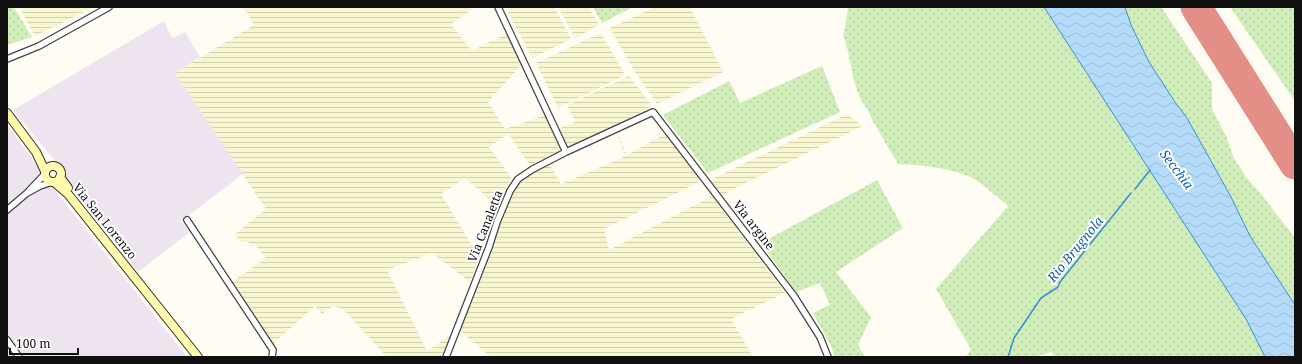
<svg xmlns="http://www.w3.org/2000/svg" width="1302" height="364" font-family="'Noto Serif',serif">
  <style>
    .industrial { fill: #eee4ef }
    .farmland { fill: url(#farmland-rules) }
    .grass { fill: url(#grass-dots) }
    .water { fill: url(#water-waves); stroke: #368ed5 }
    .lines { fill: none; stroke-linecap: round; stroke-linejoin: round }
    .stream { stroke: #368ed5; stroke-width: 1.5 }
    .runway { stroke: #e48e88; stroke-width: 31 }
    .minor-casing { stroke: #434343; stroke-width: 8 }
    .secondary-casing { stroke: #323232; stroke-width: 10 }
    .minor { stroke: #fff; stroke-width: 5.5 }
    .secondary { stroke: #fffaae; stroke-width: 8 }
    .labels { text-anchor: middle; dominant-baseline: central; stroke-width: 4; stroke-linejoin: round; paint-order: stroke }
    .street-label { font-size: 12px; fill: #101010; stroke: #fff }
    .water-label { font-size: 13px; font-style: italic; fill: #1060ab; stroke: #fff }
  </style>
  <defs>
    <pattern id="farmland-rules" width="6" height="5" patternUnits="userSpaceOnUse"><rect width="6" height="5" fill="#f7f6d0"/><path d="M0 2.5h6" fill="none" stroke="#d3d2b2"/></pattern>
    <pattern id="grass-dots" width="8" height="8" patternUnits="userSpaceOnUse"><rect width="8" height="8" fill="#d1edb9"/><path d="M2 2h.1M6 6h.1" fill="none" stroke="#b2ca9e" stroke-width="1.8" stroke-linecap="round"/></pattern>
    <pattern id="water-waves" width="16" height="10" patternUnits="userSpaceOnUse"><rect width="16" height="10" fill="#b4dcfa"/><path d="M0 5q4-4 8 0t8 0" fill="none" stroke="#9abcd5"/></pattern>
  </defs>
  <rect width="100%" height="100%" fill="#fffdf3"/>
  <!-- industrial -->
  <path class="industrial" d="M 164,21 L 172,38 L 185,32 L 200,57 L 175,73 L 243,174 L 181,221 L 190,232 L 138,272 L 69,184 L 61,168 L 13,110 Z
    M 7,124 L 46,179 L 187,357 L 7,357 Z"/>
  <!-- farmland -->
  <path class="farmland" d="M 19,7 L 94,7 L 35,36 Z
    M 244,7 L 475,7 L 451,24 L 472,51 L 506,34 L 522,64 L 488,102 L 505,129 L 545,115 L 553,131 L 575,122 L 567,105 L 629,76 L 652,106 L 614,126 L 627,155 L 665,134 L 701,181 L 604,229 L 609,250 L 712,196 L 785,293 L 731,319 L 753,357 L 491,357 L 458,329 L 498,222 L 519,179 L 549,163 L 561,184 L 626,156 L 613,126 L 530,165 L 508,134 L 489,147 L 511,177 L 497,206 L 465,178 L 441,194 L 479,257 L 470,282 L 432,253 L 387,270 L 427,351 L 451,335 L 443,357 L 387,357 L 343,309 L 333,306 L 322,314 L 315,306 L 273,344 L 232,282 L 266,258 L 256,246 L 254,246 L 248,242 L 239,241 L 235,234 L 266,209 L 175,73 L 254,25 Z
    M 515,7 L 554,7 L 571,39 L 532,58 L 507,10 Z
    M 558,7 L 589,7 L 599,25 L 575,38 Z
    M 655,7 L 690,7 L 723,72 L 657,104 L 635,72 L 610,28 Z
    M 601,33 L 625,75 L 558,108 L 536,63 Z
    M 847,114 L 863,126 L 721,195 L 710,180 Z"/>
  <!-- grass -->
  <path class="grass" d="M 7,7 L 14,7 L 32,37 L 7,45 Z
    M 593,7 L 633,7 L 602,23 Z
    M 848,7 L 1044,7 L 1246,319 L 1265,357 L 1055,357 L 1051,352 L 1034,357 L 966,357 L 971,349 L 936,289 L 1008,206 C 998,198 989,189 979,182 C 958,168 923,165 898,164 C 890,150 881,136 873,121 C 870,117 869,111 866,107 C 865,105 862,103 861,100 C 851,79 851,56 843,35 L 845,28 Z
    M 1125,7 L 1161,7 L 1212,83 L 1212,109 L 1226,136 L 1234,158 L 1246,177 L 1261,194 L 1295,238 L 1295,305 L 1250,236 L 1231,197 L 1187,118 L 1175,102 L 1149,62 L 1131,25 Z
    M 1230,7 L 1295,7 L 1295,101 Z
    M 822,66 L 840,112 L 708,173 L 663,115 L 729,81 L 740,103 Z
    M 877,180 L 903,228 L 836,272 L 871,317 L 858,345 L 865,357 L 835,357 L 831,346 L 813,313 L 830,305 L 820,283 L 796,292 L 761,243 Z"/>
  <!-- water -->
  <path class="water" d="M 1044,7 L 1125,7 L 1131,25 L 1149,62 L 1175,102 L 1187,118 L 1231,197 L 1250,236 L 1295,305 L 1295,357 L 1265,357 L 1246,319 Z"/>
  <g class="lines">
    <!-- stream -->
    <path class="stream" d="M 1135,189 L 1150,170
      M 1008,357 L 1014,338 L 1041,298 L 1058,287 L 1060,282 L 1131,193"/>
    <!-- runway -->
    <path class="runway" d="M 1196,7 L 1295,164"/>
    <!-- minor casing -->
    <g class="minor-casing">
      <path id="minor" d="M 498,7 L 566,152
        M 7,59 L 39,46 L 109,7
        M 45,174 L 27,193 L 40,186 L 52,182
        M 7,210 L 27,193
        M 187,220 L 273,350 L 272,357
        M 7,340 L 19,357
        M 446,357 L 489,247 L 497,222 L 510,191 L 518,179 L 533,169 L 566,152 L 653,112 L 794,296 L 820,337 L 828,357"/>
    </g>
    <!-- secondary casing -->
    <g class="secondary-casing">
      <path id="secondary" d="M 7,113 L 36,152 L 45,171
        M45 174a8 8 0 1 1 16 0a8 8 0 1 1-16 0Z
        M 60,177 L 68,188
        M 54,182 L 68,194 L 198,357"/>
    </g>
    <!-- minor -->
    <use href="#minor" class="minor"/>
    <!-- secondary -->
    <use href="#secondary" class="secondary"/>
  </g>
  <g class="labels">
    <!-- street labels -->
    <g class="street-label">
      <text transform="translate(105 221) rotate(51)">Via San Lorenzo</text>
      <text transform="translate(754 225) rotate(52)">Via argine</text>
      <text transform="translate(485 226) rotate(-69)">Via Canaletta</text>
    </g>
    <!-- water labels -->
    <g class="water-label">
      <text transform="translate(1177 169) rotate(53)">Secchia</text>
      <text transform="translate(1075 249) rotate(-51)">Rio Brugnola</text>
    </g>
  </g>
  <!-- border -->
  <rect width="1302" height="364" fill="none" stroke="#101010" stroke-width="16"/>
  <!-- scale -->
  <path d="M10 348v6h68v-6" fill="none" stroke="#101010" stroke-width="2"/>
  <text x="16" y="348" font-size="12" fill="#101010" stroke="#ffffff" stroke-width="3" paint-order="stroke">100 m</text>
</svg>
